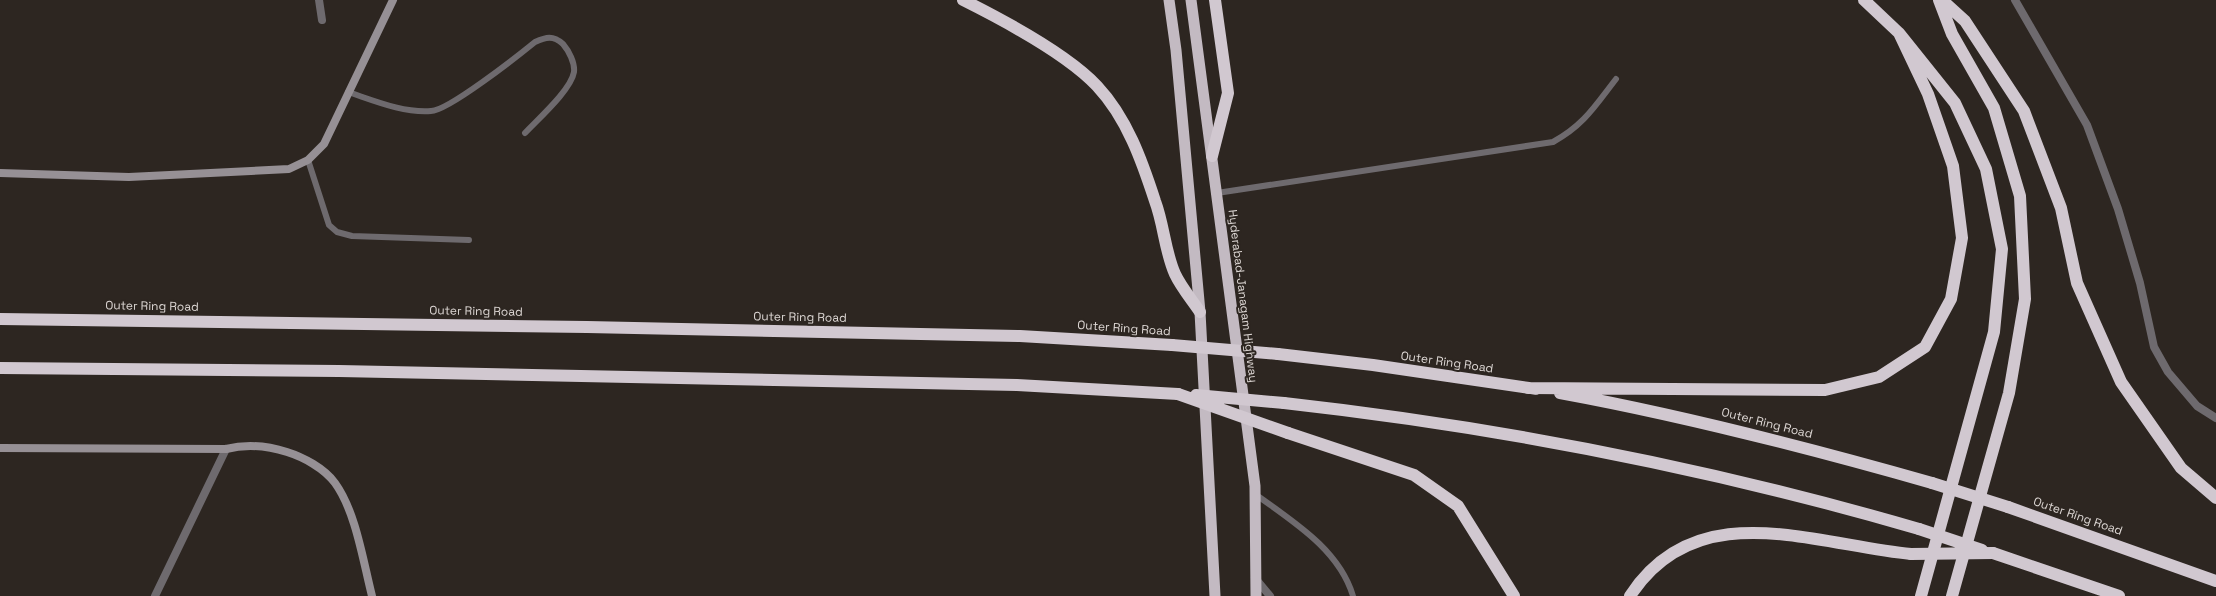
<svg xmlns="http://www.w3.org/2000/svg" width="2216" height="596" font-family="'Space Grotesk',sans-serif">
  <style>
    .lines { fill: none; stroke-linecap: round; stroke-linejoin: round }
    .service { stroke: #6e6a6e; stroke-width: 6 }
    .minor { stroke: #6e6a6e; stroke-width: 8 }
    .tertiary { stroke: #6e6a6e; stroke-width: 8 }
    .secondary { stroke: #969095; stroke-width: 8 }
    .trunk { stroke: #c3bac2; stroke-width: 11 }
    .motorway { stroke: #d1c8d0; stroke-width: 12 }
    .motorway-bridge { stroke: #d1c8d0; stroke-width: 12 }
    .labels { text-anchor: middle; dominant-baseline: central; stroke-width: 4; stroke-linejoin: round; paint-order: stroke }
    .street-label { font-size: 12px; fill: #ded8d5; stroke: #2d2621 }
  </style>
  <rect width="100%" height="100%" fill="#2d2621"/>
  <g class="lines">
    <!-- service -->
    <path class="service" d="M 348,92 C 375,101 403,113 431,111 C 448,111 519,55 535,42 C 546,37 553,35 563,44 C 569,51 575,63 574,72 C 571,90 538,119 525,133
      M 308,160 L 329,225 L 337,232 L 352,236 L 469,240
      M 1217,193 L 1553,142 C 1584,125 1595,106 1616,79
      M 1255,494 C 1292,521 1339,549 1353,596"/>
    <!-- minor -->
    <path class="minor" d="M 319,0 L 322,20
      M 155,596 L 226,449"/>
    <!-- tertiary -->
    <path class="tertiary" d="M 2015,0 L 2087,125 L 2118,209 L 2140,283 L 2154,347 L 2168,372 L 2197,406 L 2216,418
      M 1255,578 L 1270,596"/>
    <!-- secondary -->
    <path class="secondary" d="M 0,173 L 129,177 L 289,169 L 308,160 L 324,144 L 393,0
      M 0,448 L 226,449 C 246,444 268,446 287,452 C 303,457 324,468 335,483 C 356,512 363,561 372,596"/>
    <!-- trunk -->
    <path class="trunk" d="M 1169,0 L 1176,50 L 1200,312 L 1215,596
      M 1191,0 L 1255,486 L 1256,596"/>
    <!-- motorway -->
    <path class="motorway" d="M 963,0 C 1003,20 1066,53 1097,86 C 1127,118 1142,161 1155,201 C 1164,225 1165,252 1175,274 C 1181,287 1192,300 1200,312
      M 1864,0 L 1899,33 L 1955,103 L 1986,169 L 2002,249 L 1994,332 L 1921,596
      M 1939,0 L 1952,34 L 1994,108 L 2020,196 L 2025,299 L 2009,393 L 1952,596
      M 1942,0 L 1965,21 L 2024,111 L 2061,208 L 2077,283 L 2121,382 L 2181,468 L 2216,498
      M 1212,156 L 1228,93 L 1215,0
      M 0,319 L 587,327 L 1020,336 L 1172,345
      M 1278,354 L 1373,365 L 1536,389
      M 0,368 L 339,371 L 1017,385 L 1178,394
      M 1528,388 L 1825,390 L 1879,377 L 1925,347 L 1951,299 L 1962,238 L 1953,166 L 1928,94 L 1899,33
      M 1560,393 C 1686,416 1809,448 1932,483
      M 1284,403 C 1499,427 1710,468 1919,529
      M 1288,433 L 1414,475 L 1458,506 L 1514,596
      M 2008,507 L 2216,581
      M 1993,553 L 2119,596
      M 1630,596 C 1697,493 1815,545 1911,554"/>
    <!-- motorway-bridge -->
    <path class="motorway-bridge" d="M 1172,345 L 1278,354
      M 1178,394 L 1288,433
      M 1196,395 L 1284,403
      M 1932,483 L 2008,507
      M 1919,529 L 1982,550
      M 1911,554 L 1993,553"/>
  </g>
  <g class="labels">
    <!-- street labels -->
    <g class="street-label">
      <text transform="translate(1243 296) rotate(83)">Hyderabad-Janagam Highway</text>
      <text transform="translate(152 306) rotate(1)">Outer Ring Road</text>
      <text transform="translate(476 311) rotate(1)">Outer Ring Road</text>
      <text transform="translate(800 317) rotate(1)">Outer Ring Road</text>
      <text transform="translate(1124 328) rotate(4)">Outer Ring Road</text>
      <text transform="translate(1447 362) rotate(8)">Outer Ring Road</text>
      <text transform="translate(1767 423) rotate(14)">Outer Ring Road</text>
      <text transform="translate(2078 516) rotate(19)">Outer Ring Road</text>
    </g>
  </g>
</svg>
